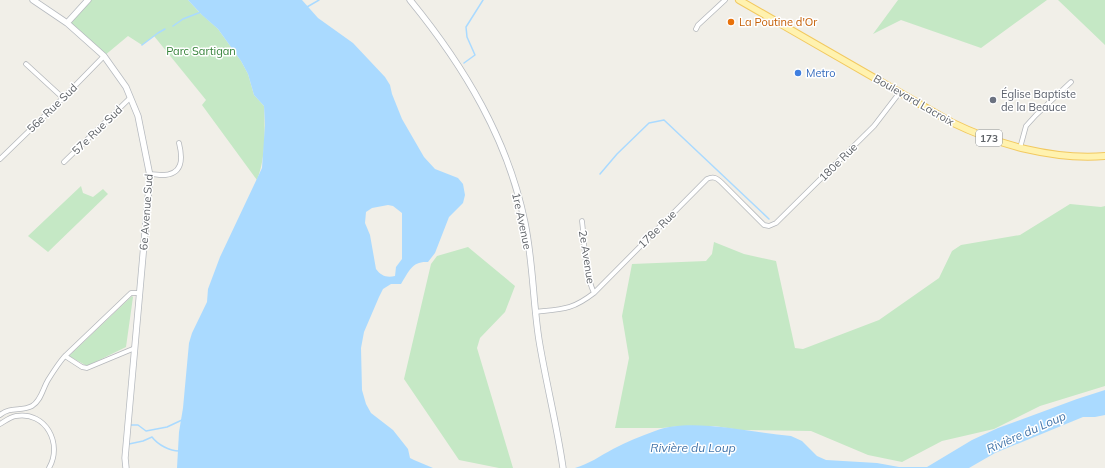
<svg xmlns="http://www.w3.org/2000/svg" width="1105" height="468" font-family="Mulish,sans-serif">
  <style>
    .green { fill: #c5e8c5 }
    .water { fill: #aadaff; fill-rule: evenodd }
    .lines { fill: none; stroke-linecap: round; stroke-linejoin: round }
    .stream { stroke: #aadaff; stroke-width: 1.5 }
    .street-casing { stroke: #b5b8bc; stroke-width: 5.5 }
    .secondary-casing { stroke: #b6babf; stroke-width: 7 }
    .primary-casing { stroke: #f2c960; stroke-width: 8 }
    .street { stroke: #fff; stroke-width: 4 }
    .secondary { stroke: #fff; stroke-width: 5.5 }
    .primary { stroke: #fff2af; stroke-width: 6 }
    .food-dot { fill: #e8710a; stroke: #fff; stroke-width: 1.5 }
    .shop-dot { fill: #3f7fe0; stroke: #fff; stroke-width: 1.5 }
    .worship-dot { fill: #6b7280; stroke: #fff; stroke-width: 1.5 }
    .labels { text-anchor: middle; dominant-baseline: central; stroke-width: 3; stroke-linejoin: round; paint-order: stroke }
    .shield { fill: #fff; stroke: #8f9295; stroke-width: 1 }
    .shield-label { font-size: 10px; font-weight: bold; fill: #5f6368 }
    .food-label { font-size: 11px; fill: #c56008; stroke: #fff; text-anchor: start }
    .park-label { font-size: 11px; fill: #348238; stroke: #fff }
    .shop-label { font-size: 11px; fill: #366cbe; stroke: #fff; text-anchor: start }
    .worship-label { font-size: 11px; fill: #5b616d; stroke: #fff; text-anchor: start }
    .street-label { font-size: 11px; fill: #5f6368; stroke: #fff }
    .water-label { font-size: 12px; font-style: italic; fill: #4174aa; stroke: #fff }
  </style>
  <rect width="100%" height="100%" fill="#f1efe8"/>
  <!-- green -->
  <path class="green" d="M 88,0 L 188,0 L 199,12 L 218,29 L 241,61 L 248,74 L 254,95 L 264,106 C 265,130 266,157 257,180 L 202,105 L 206,100 L 154,36 L 142,45 L 128,36 L 104,56 L 67,23 Z
    M 898,0 L 1047,0 L 981,48 L 901,20 L 873,34 Z
    M 1058,0 L 1105,0 L 1105,45 Z
    M 81,186 L 83,193 L 93,197 L 103,189 L 108,194 L 48,252 L 28,236 Z
    M 1070,204 L 1101,207 L 1105,206 L 1105,386 L 1040,406 L 994,429 L 942,441 L 902,462 L 868,455 L 811,431 L 740,430 L 715,426 L 680,426 L 662,428 L 615,428 L 629,358 L 622,316 L 632,264 L 706,261 L 712,254 L 714,242 L 744,254 L 776,261 L 795,348 L 803,349 L 879,320 L 939,278 L 952,251 L 961,245 L 1020,235 Z
    M 468,247 L 515,286 L 505,312 L 480,338 L 477,348 L 513,468 L 499,468 L 459,460 L 404,379 L 431,264 L 437,256 Z
    M 132,296 L 133,297 L 126,347 L 87,366 L 69,356 Z"/>
  <!-- water -->
  <path class="water" d="M 188,0 L 302,0 L 318,18 L 353,43 L 385,77 L 390,85 L 392,94 L 402,119 L 424,157 L 435,169 L 458,178 L 463,184 L 465,195 L 463,203 L 449,217 L 435,253 L 428,262 C 412,261 409,271 401,284 L 391,284 L 383,289 L 379,297 L 364,332 L 361,348 L 362,390 L 366,404 L 371,413 L 393,430 L 408,449 L 410,458 L 414,460 L 433,468 L 177,468 L 179,432 L 183,408 L 189,343 L 192,333 L 207,302 L 208,289 L 220,257 L 262,168 L 265,125 L 264,106 L 254,95 L 248,74 L 241,61 L 218,29 L 202,15 ZM 388,205 L 393,206 L 402,213 L 402,259 L 396,267 L 395,276 C 387,278 381,276 376,269 L 370,235 L 365,223 L 366,212 L 372,208 Z
    M 1105,390 L 1105,415 L 1095,417 L 1083,417 L 995,453 L 969,468 L 575,468 C 589,464 600,456 613,449 C 626,442 641,436 655,431 C 691,417 751,433 791,436 L 802,441 L 817,456 L 826,460 L 877,463 L 899,467 L 927,467 L 972,440 L 998,428 L 1077,399 Z"/>
  <g class="lines">
    <!-- stream -->
    <path class="stream" d="M 307,7 L 319,0
      M 173,26 L 183,19 L 201,12
      M 142,45 L 158,33 L 165,29
      M 464,63 L 475,55 L 467,37 L 466,27 L 483,0
      M 600,174 L 617,154 L 649,123 L 664,120 L 769,219
      M 130,425 L 138,425 L 146,431 L 167,427 L 182,420
      M 129,444 L 143,441 L 152,437 C 158,445 170,451 179,451"/>
    <!-- street casing -->
    <g class="street-casing">
      <path id="street" d="M 696,29 L 698,25 L 725,0
        M 26,64 L 63,98
        M 1020,148 L 1026,126 L 1036,115 L 1071,82
        M 0,159 L 63,98 L 104,56
        M 64,162 L 130,98
        M 150,174 C 154,174 158,175 162,175 C 183,175 183,159 179,143
        M 582,221 C 585,245 584,271 594,293
        M 535,312 C 563,309 572,310 594,293 L 707,179 C 714,176 717,178 722,183 L 764,225 L 769,226 L 776,223 L 874,126 L 900,92
        M 65,356 L 82,367 L 87,368 L 135,348
        M 0,415 C 11,406 21,412 32,406 C 41,401 43,388 48,380 C 53,372 58,364 64,357 L 131,293 L 140,293
        M 0,424 C 5,421 10,417 16,416 C 46,411 63,444 49,468"/>
    </g>
    <!-- secondary casing -->
    <g class="secondary-casing">
      <path id="secondary" d="M 33,0 L 67,23 L 104,56 L 126,87 L 138,116 L 150,176 L 125,458 L 126,468
        M 410,0 C 464,66 508,139 525,223 C 533,262 533,302 539,340 C 546,383 557,425 563,468
        M 67,23 L 88,0"/>
    </g>
    <!-- primary casing -->
    <g class="primary-casing">
      <path id="primary" d="M 739,0 L 951,122 C 998,145 1053,160 1105,156"/>
    </g>
    <!-- street -->
    <use href="#street" class="street"/>
    <!-- secondary -->
    <use href="#secondary" class="secondary"/>
    <!-- primary -->
    <use href="#primary" class="primary"/>
  </g>
  <!-- markers -->
  <circle class="food-dot" cx="731" cy="22" r="4"/>
  <circle class="shop-dot" cx="798" cy="73" r="4"/>
  <circle class="worship-dot" cx="993" cy="100" r="4"/>
  <g class="labels">
    <!-- shield labels -->
    <rect class="shield" x="976" y="130" width="26" height="16" rx="3"/>
    <g class="shield-label">
      <text x="989" y="138">173</text>
    </g>
    <!-- food labels -->
    <g class="food-label">
      <text x="739" y="22">La Poutine d'Or</text>
    </g>
    <!-- park labels -->
    <g class="park-label">
      <text x="201" y="51">Parc Sartigan</text>
    </g>
    <!-- shop labels -->
    <g class="shop-label">
      <text x="806" y="73">Metro</text>
    </g>
    <!-- worship labels -->
    <g class="worship-label">
      <text x="1001" y="94">Église Baptiste<tspan x="1001" dy="13">de la Beauce</tspan></text>
    </g>
    <!-- street labels -->
    <g class="street-label">
      <text transform="translate(914 100) rotate(30)">Boulevard Lacroix</text>
      <text transform="translate(52 108) rotate(-44)">56e Rue Sud</text>
      <text transform="translate(97 130) rotate(-44)">57e Rue Sud</text>
      <text transform="translate(838 162) rotate(-45)">180e Rue</text>
      <text transform="translate(146 212) rotate(-86)">6e Avenue Sud</text>
      <text transform="translate(522 221) rotate(78)">1re Avenue</text>
      <text transform="translate(657 229) rotate(-45)">178e Rue</text>
      <text transform="translate(587 257) rotate(81)">2e Avenue</text>
    </g>
    <!-- water labels -->
    <g class="water-label">
      <text transform="translate(1026 432) rotate(-24)">Rivière du Loup</text>
      <text x="693" y="447">Rivière du Loup</text>
    </g>
  </g>
</svg>
